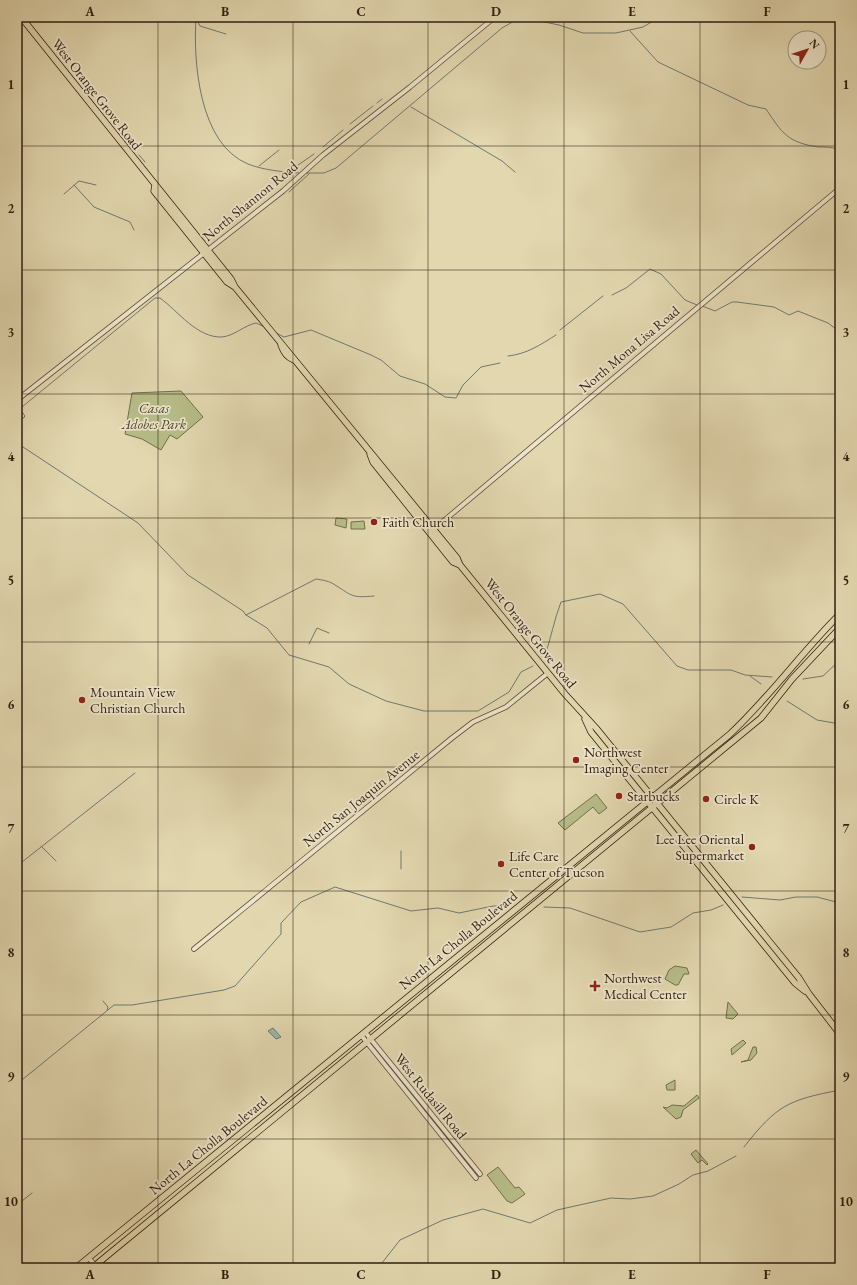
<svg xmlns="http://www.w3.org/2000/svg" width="857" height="1285" font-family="'EB Garamond',serif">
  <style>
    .green { fill: #b7bd88; stroke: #746e4c }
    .water { fill: #97b8b3; stroke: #6e7a71 }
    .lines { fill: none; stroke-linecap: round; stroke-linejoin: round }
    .stream { stroke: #6e7a71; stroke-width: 1 }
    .minor-casing { stroke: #5d4c37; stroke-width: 5.5 }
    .major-casing { stroke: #311e0f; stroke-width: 7 }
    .minor { stroke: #ece5cb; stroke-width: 4 }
    .major { stroke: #e2d7af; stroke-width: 5.5 }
    .grid { fill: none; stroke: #311e0f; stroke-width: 1; stroke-opacity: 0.55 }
    .poi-dot { fill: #8f2418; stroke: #ece5cb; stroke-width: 1.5 }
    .labels { text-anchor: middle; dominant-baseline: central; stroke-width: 3.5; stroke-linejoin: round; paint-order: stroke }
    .street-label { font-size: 14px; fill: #311e0f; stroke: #ece5cb }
    .park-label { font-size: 14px; font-style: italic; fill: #52462d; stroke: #ece5cb }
    .poi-label { font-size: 14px; fill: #311e0f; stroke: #ece5cb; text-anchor: start }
    .neatline { fill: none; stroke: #311e0f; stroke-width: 1.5 }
    .grid-label { font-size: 13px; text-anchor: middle; font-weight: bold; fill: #311e0f }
  </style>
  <rect width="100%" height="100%" fill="#e2d7af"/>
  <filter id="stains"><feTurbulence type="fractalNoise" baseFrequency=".005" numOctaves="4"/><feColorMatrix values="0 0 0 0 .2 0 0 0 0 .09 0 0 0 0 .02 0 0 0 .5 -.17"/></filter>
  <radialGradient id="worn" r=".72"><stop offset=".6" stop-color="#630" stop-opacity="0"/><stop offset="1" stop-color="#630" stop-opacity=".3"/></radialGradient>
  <!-- green -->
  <path class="green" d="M 181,391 L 203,417 L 177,439 L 170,435 L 161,450 L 142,439 L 125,434 L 132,393 Z
    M 336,518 L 347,519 L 346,528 L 335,525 Z
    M 364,521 L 365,529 L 351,529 L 351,522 Z
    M 596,794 L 607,808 L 599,814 L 593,807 L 565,830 L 558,823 Z
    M 675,966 L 687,968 L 689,974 L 684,974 L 678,985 L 675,985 L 665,979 L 669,970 Z
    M 728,1002 L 738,1014 L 733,1019 L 726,1018 Z
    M 743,1040 L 746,1043 L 732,1055 L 731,1049 Z
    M 753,1047 L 756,1047 L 757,1053 L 751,1060 L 741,1062 L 748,1060 Z
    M 675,1080 L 675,1090 L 667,1090 L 666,1085 Z
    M 697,1095 L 699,1098 L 683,1110 L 681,1117 L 676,1119 L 663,1107 L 667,1108 L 672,1105 L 684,1106 Z
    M 696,1150 L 708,1164 L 707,1165 L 702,1160 L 698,1163 L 691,1154 Z
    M 498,1167 L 515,1188 L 519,1187 L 525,1194 L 512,1203 L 507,1201 L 487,1175 Z"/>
  <!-- water -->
  <path class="water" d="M 273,1028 L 281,1037 L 276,1039 L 268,1031 Z"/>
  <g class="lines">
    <!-- stream -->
    <path class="stream" d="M 196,17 C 193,62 199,144 248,164 C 263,170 283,172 299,173
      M 197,20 L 200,26 L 226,34
      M 630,31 L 658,62 L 748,105 L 766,109 C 782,133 788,143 819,147 C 825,147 834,147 840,150
      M 377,103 L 382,99
      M 411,107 L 502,161 L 515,172
      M 101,108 L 109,117
      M 350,124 L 373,106
      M 118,128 L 133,148
      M 323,147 L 343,130
      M 139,155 L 145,162
      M 259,166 L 279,150
      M 288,172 L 314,154
      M 304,173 L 324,173 L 336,168 L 502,28 L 516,20 L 530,19 L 559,25 L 583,33 L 616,33 L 643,27 L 660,17
      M 74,185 L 94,207 L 130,222 L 134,230
      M 289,192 L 309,174
      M 64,194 L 79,181 L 96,185
      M 612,295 L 626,288 L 650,269 L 661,274 L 685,300 L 697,305
      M 702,306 L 715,311 L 732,302 L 737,302 L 774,307 L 789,315 L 798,311 L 828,323 L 840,332
      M 560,330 L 603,296
      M 276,333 L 284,337 L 311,330 L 371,355 L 381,360 L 400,376 L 425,384 L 445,397 L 456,398 L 463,385 L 481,367 L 500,363
      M 508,356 C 527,354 540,345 556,335
      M 22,407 L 155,298 L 160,298 C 178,311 197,338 222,337 C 234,336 245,325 256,323 L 265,327
      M 17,443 L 138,523 L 188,575 L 243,611 L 246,615 L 267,628 L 289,655 L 329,667 L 349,684 L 386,701 L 424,711 L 478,711 L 509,692 L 521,672 L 533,666
      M 246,615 L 316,579 C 322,580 330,581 335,585 C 353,596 351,598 374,596
      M 309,644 L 317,628 L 329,633
      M 544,658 C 551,639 554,620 561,602 L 600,594 L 623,604 L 677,666 L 688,670 L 731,670 L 745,675 L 772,677
      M 750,676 L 761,684
      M 803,679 L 823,676 L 840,660
      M 787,701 L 817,720 L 840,724
      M 41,846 L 56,861
      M 401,851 L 401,869
      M 17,866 L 135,773
      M 742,897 L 780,900 L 796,897 L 817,897 L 840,903
      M 544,907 L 570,908 L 640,932 L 671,927 L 693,913 L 711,910 L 723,905
      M 103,1001 L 108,1007 L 107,1010
      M 17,1084 L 114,1005 L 132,1005 L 224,990 L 235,986 L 281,934 L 281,923 L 301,902 L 335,887 L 411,911 L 438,908 L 459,913 L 493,906 L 506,906
      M 744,1147 C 777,1105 788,1100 840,1090
      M 17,1205 L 32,1193
      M 378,1268 L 400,1240 L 443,1220 L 483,1209 L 530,1223 L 557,1210 L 611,1198 L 630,1199 L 653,1196 L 679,1184 L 693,1175 L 708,1171 L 736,1156
      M 597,1268 L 619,1263 L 624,1268"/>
    <!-- minor casing -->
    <g class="minor-casing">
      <path id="minor" d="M 17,400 L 283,191 L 323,155 L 410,87 L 495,17
        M 17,409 L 22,416 L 17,419
        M 434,529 L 840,188
        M 194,949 L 452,738 L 473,722 L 506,707 L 548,673
        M 365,1032 L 480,1174
        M 361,1035 L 476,1178
        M 89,1258 L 97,1268"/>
    </g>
    <!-- major casing -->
    <g class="major-casing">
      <path id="major" d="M 21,17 L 231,279 L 235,287 L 457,558 L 460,565 L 565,694 L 596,728 L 799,978 L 809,994 L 840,1034
        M 155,185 L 154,191 L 227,282 L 235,287
        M 281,345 C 284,353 287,357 294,360
        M 370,454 L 373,462 L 453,562 L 460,565
        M 585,719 L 591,732 L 795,983 L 805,991
        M 76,1268 L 729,735 C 769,698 801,653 840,614
        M 92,1268 L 761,718 L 792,679 L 840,628"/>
    </g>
    <!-- minor -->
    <use href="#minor" class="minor"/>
    <!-- major -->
    <use href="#major" class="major"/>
  </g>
  <!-- grid -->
  <path class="grid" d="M 158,17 L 158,1268M 293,17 L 293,1268M 428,17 L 428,1268M 564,17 L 564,1268M 700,17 L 700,1268M 17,146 L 840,146M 17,270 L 840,270M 17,394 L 840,394M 17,518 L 840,518M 17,642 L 840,642M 17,767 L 840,767M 17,891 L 840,891M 17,1015 L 840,1015M 17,1139 L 840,1139"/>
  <!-- markers -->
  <g class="poi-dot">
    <circle cx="374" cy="522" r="4"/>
    <circle cx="82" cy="700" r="4"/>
    <circle cx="576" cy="760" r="4"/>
    <circle cx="619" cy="796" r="4"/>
    <circle cx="706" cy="799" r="4"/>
    <circle cx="752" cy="847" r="4"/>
    <circle cx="501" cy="864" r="4"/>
    <path d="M593 980h4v4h4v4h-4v4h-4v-4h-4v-4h4z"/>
  </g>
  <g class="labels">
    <!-- street labels -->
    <g class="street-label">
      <text transform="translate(97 94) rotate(52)">West Orange Grove Road</text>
      <text transform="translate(250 201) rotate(-39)">North Shannon Road</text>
      <text transform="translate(629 349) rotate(-40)">North Mona Lisa Road</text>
      <text transform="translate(531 633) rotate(51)">West Orange Grove Road</text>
      <text transform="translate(361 798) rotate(-39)">North San Joaquin Avenue</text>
      <text transform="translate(458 940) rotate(-39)">North La Cholla Boulevard</text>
      <text transform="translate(431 1096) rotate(51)">West Rudasill Road</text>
      <text transform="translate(208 1145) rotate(-39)">North La Cholla Boulevard</text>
    </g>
    <!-- park labels -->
    <g class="park-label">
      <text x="154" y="408">Casas<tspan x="154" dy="16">Adobes Park</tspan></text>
    </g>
    <!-- poi labels -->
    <g class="poi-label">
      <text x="382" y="522">Faith Church</text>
      <text x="90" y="692">Mountain View<tspan x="90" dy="16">Christian Church</tspan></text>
      <text x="584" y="752">Northwest<tspan x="584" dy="16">Imaging Center</tspan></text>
      <text x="627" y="796">Starbucks</text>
      <text x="714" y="799">Circle K</text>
      <text x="744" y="839" text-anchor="end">Lee Lee Oriental<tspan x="744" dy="16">Supermarket</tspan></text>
      <text x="509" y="856">Life Care<tspan x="509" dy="16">Center of Tucson</tspan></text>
      <text x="604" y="978">Northwest<tspan x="604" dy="16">Medical Center</tspan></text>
    </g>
  </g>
  <!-- margin -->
  <rect width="857" height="1285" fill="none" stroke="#e2d7af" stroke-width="44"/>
  <!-- north arrow -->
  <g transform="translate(807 50) rotate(51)"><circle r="19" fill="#ece5cb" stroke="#a19580"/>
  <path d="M0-3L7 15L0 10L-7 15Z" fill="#8f2418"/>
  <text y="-6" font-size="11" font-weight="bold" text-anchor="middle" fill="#311e0f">N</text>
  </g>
  <rect x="22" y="22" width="813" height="1241" class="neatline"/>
  <g class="grid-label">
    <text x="90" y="16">A</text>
    <text x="225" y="16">B</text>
    <text x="361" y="16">C</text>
    <text x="496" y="16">D</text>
    <text x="632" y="16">E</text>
    <text x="767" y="16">F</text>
    <text x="11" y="89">1</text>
    <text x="846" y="89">1</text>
    <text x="11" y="213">2</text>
    <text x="846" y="213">2</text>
    <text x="11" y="337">3</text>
    <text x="846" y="337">3</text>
    <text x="11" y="461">4</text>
    <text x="846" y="461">4</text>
    <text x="11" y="585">5</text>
    <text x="846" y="585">5</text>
    <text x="11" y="709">6</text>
    <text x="846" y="709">6</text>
    <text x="11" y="833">7</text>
    <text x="846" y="833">7</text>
    <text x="11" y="957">8</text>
    <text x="846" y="957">8</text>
    <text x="11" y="1081">9</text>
    <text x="846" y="1081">9</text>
    <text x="11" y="1206">10</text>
    <text x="846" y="1206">10</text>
    <text x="90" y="1279">A</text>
    <text x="225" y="1279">B</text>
    <text x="361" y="1279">C</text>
    <text x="496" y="1279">D</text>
    <text x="632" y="1279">E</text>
    <text x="767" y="1279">F</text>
  </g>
  <rect width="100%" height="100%" filter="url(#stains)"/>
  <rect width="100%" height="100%" fill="url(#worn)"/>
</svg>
